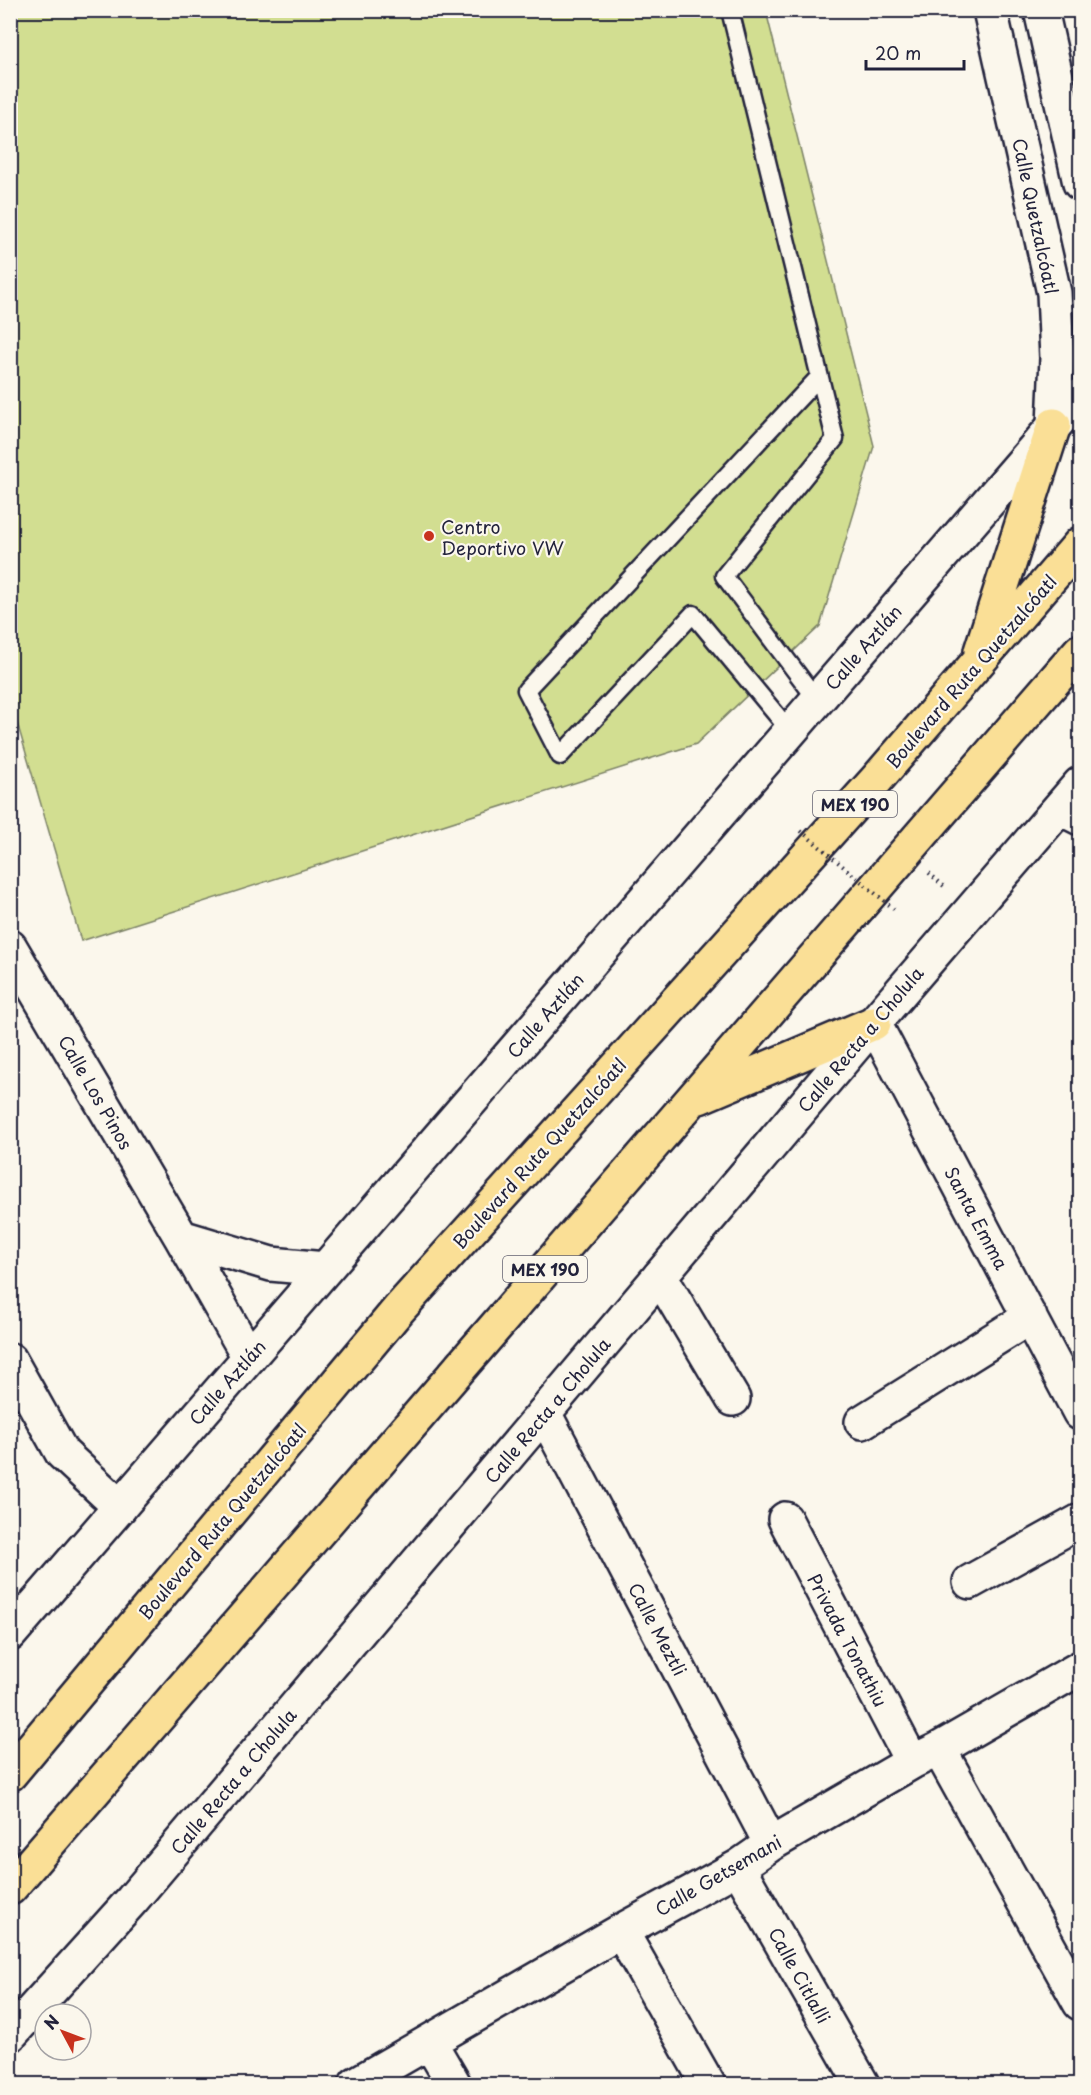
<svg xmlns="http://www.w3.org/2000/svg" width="1091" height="2095" font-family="'Playpen Sans',sans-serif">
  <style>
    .green { fill: #d2de91; stroke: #7a8066; stroke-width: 1.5 }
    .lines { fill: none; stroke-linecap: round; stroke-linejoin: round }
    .service-casing { stroke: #22223b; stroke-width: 21 }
    .minor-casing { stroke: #22223b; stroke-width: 38 }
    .secondary-casing { stroke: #22223b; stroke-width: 38 }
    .primary-casing { stroke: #22223b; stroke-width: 38 }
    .path { stroke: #22223b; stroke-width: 4; stroke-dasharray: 1.5 4.5; stroke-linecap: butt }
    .service { stroke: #fbf7ec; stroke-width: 16 }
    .minor { stroke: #fbf7ec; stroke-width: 33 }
    .secondary { stroke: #fbf7ec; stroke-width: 33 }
    .primary { stroke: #fadf96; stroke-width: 33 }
    .path-bridge { stroke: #22223b; stroke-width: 4; stroke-dasharray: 1.5 4.5; stroke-linecap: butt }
    .poi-dot { fill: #c8321e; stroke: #fbf7ec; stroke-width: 2 }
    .labels { text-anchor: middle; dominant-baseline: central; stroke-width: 4.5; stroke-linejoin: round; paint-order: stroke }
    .shield { fill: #fbf7ec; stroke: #636270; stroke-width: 1.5 }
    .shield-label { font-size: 16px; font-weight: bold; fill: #22223b }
    .street-label { font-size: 18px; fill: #22223b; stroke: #fbf7ec }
    .poi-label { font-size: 18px; fill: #22223b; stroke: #fbf7ec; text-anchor: start }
  </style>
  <rect width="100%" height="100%" fill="#fbf7ec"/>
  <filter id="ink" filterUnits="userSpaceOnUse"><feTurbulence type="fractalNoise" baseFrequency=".0167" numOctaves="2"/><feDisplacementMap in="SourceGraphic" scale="12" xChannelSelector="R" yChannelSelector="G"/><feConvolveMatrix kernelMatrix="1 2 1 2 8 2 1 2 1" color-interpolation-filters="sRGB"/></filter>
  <g filter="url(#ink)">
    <!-- green -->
    <path class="green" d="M 11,11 L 766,11 L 874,446 L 820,626 L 696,744 L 81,941 L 11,702 Z"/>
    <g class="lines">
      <!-- service casing -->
      <g class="service-casing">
        <path id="service" d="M 730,10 L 835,439 L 724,576 L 817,700
          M 790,731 L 693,614 L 560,756 L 526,690 L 819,377"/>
      </g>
      <!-- minor casing -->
      <g class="minor-casing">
        <path id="minor" d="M 990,10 L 1054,293 L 1057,358 L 1054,425
          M 1041,10 L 1080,183
          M 1060,808 L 1080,818
          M 10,947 L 181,1237 L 249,1357
          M 874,1023 L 1080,1413
          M 181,1237 L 271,1264 L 325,1269
          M 660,1276 L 733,1399
          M 10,1360 L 62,1453 L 120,1507
          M 544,1413 L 771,1844
          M 862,1422 L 1030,1317
          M 785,1519 L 912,1762
          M 970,1582 L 1080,1521
          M 939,1749 L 1080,2003
          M 738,1867 L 862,2084
          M 621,1931 L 708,2084
          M 430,2043 L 454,2084
          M 356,2084 L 621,1931 L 738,1867 L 771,1844 L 912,1762 L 939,1749 L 1080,1668"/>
      </g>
      <!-- secondary casing -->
      <g class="secondary-casing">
        <path id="secondary" d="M 10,1634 L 1080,396
          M 10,2035 L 132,1900 L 874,1023 L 1080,784"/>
      </g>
      <!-- primary casing -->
      <g class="primary-casing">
        <path id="primary" d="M 981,651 L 1054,425
          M 699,1097 L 874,1023
          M 10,1774 L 399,1309 L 877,779 L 1080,544
          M 10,1888 L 1080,651"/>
      </g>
      <!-- path -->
      <path class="path" d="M 929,873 L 946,888"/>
      <!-- service -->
      <use href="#service" class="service"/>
      <!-- minor -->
      <use href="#minor" class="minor"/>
      <!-- secondary -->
      <use href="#secondary" class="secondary"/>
      <!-- primary -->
      <use href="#primary" class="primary"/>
      <!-- path-bridge -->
      <path class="path-bridge" d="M 801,831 L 895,910"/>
    </g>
  </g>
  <!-- markers -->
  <circle class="poi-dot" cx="429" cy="536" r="6"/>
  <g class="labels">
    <!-- shield labels -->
    <g class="shield">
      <rect x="813" y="791" width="84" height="26" rx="4.5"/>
      <rect x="503" y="1256" width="84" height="26" rx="4.5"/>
    </g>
    <g class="shield-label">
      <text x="855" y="804">MEX 190</text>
      <text x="545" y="1269">MEX 190</text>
    </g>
    <!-- street labels -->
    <g class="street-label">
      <text transform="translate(1036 216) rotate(78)">Calle Quetzalcóatl</text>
      <text transform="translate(863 647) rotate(-49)">Calle Aztlán</text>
      <text transform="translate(971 671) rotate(-49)">Boulevard Ruta Quetzalcóatl</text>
      <text transform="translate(545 1015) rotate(-49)">Calle Aztlán</text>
      <text transform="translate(860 1039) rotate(-50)">Calle Recta a Cholula</text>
      <text transform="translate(96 1092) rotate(60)">Calle Los Pinos</text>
      <text transform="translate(539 1153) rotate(-48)">Boulevard Ruta Quetzalcóatl</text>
      <text transform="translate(977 1218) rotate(62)">Santa Emma</text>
      <text transform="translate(227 1382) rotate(-49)">Calle Aztlán</text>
      <text transform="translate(547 1410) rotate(-50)">Calle Recta a Cholula</text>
      <text transform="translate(222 1521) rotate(-50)">Boulevard Ruta Quetzalcóatl</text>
      <text transform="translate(658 1629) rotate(62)">Calle Meztli</text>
      <text transform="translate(848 1640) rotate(62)">Privada Tonathiu</text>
      <text transform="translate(233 1781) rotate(-50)">Calle Recta a Cholula</text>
      <text transform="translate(718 1875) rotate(-30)">Calle Getsemani</text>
      <text transform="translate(800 1975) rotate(61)">Calle Citlalli</text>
    </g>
    <!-- poi labels -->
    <g class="poi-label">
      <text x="441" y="526">Centro<tspan x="441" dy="21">Deportivo VW</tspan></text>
    </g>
  </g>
  <!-- margin -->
  <rect width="1091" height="2095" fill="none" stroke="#fbf7ec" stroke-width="36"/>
  <rect x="18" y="18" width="1055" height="2059" fill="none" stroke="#22223b" stroke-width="2" filter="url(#ink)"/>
  <!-- north arrow -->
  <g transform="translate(63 2032) rotate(311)"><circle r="28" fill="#fbf7ec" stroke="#a4a2a5" stroke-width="1.5"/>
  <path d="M0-4.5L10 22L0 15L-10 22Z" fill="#c8321e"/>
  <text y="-9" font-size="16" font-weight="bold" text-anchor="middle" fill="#22223b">N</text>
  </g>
  <!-- scale -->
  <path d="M866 60v9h98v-9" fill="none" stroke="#22223b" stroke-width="3"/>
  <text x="875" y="60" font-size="18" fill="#22223b" stroke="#fbf7ec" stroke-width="4.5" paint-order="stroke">20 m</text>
</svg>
